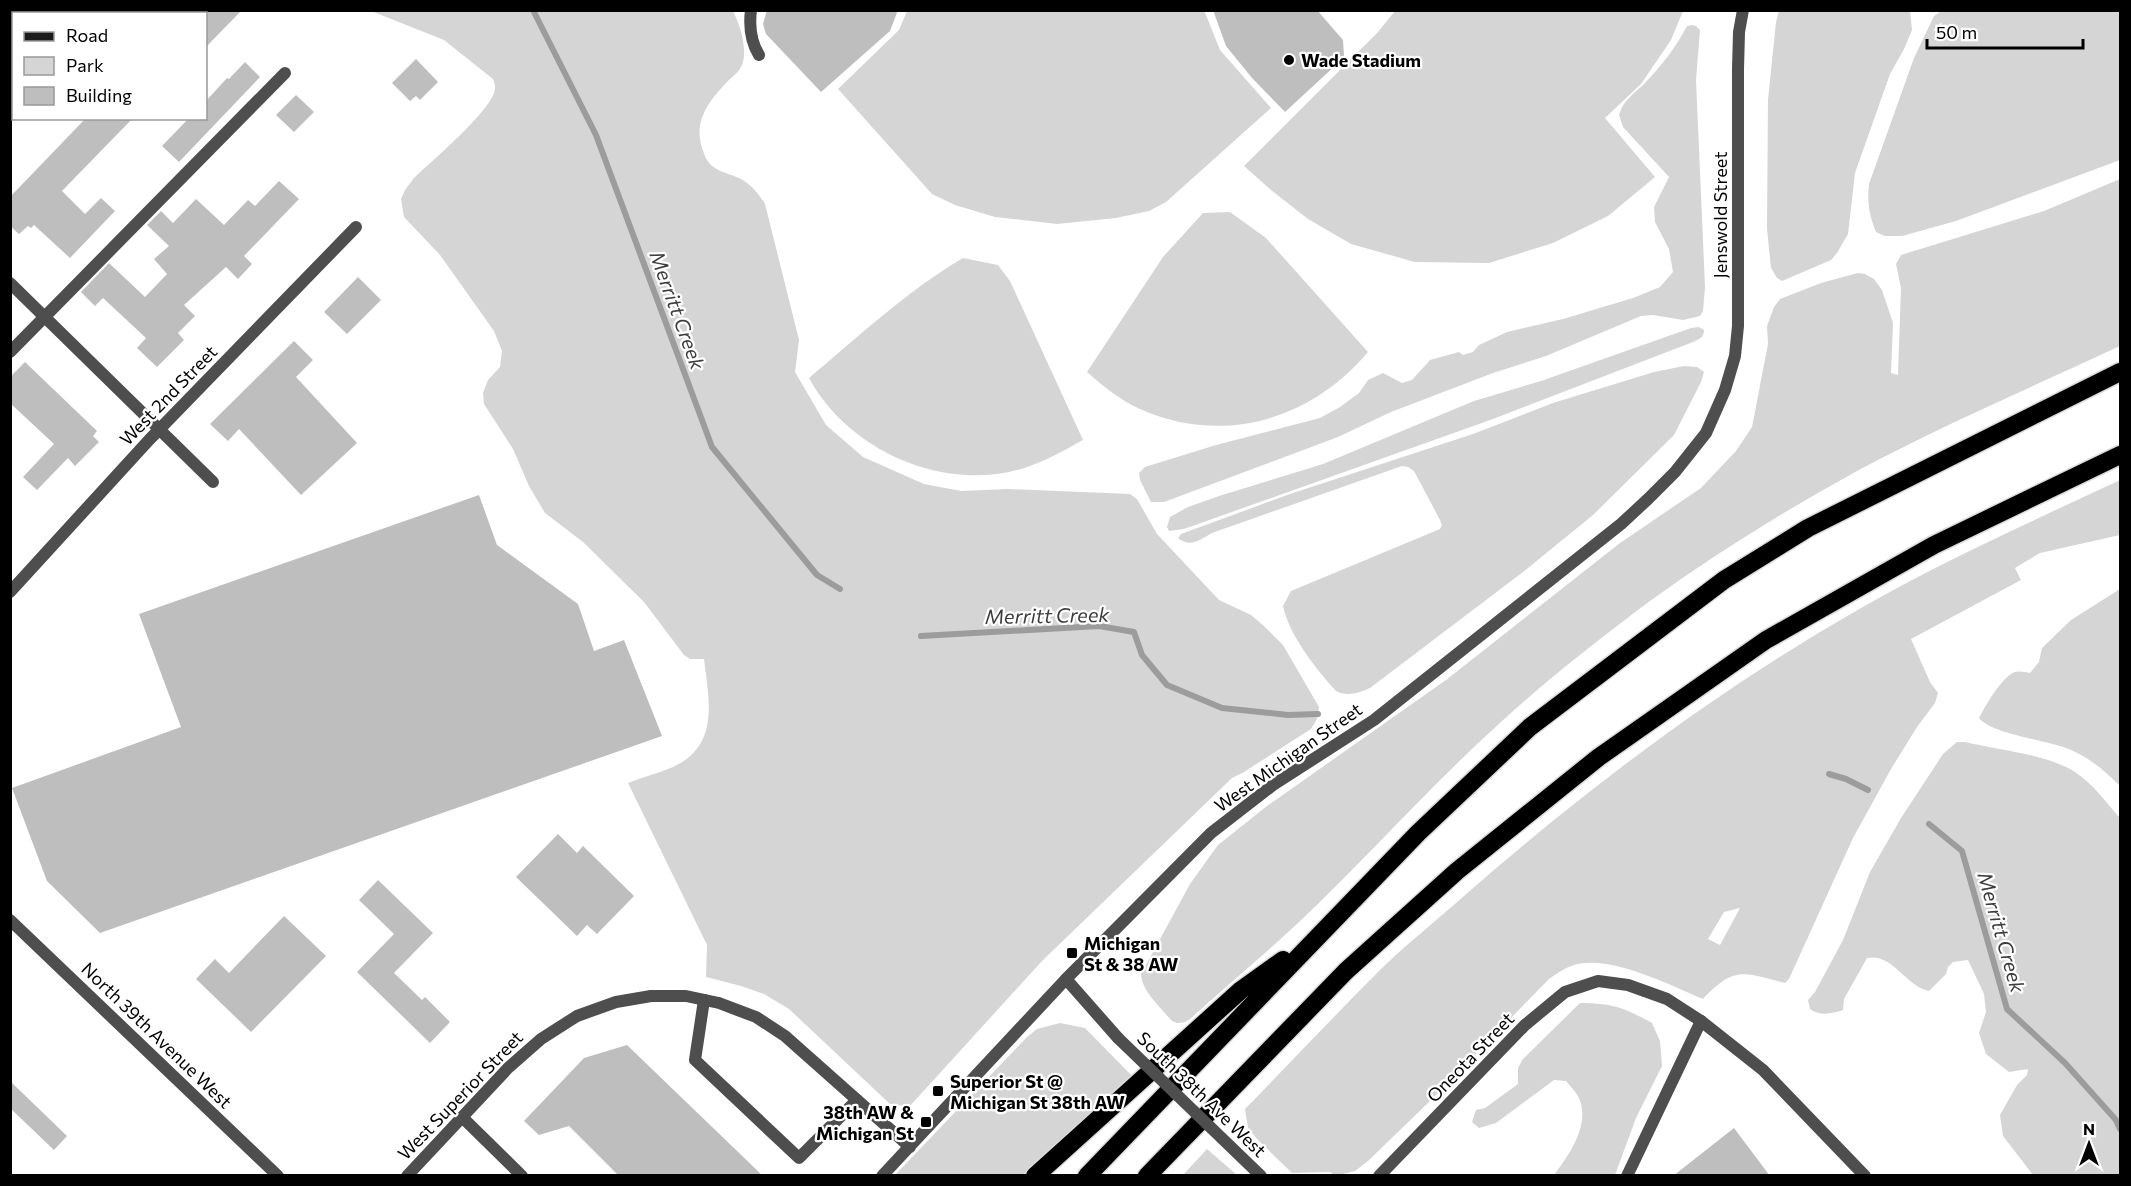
<svg xmlns="http://www.w3.org/2000/svg" width="2131" height="1186" font-family="Commissioner,sans-serif">
  <style>
    .green { fill: #d5d5d5; fill-rule: evenodd }
    .lines { fill: none; stroke-linecap: round; stroke-linejoin: round }
    .stream { stroke: #9c9c9c; stroke-width: 6 }
    .building { fill: #bebebe }
    .motorway-casing { stroke: #dbdbdb; stroke-width: 21 }
    .service { stroke: #4e4e4e; stroke-width: 12 }
    .minor { stroke: #4e4e4e; stroke-width: 12 }
    .tertiary { stroke: #4e4e4e; stroke-width: 12 }
    .secondary { stroke: #1b1b1b; stroke-width: 12 }
    .motorway { stroke: #000; stroke-width: 18 }
    .minor-bridge { stroke: #4e4e4e; stroke-width: 12 }
    .poi-dot { fill: #000; stroke: #fff; stroke-width: 2 }
    .labels { text-anchor: middle; dominant-baseline: central; stroke-width: 4.5; stroke-linejoin: round; paint-order: stroke }
    .poi-label { font-size: 18px; font-weight: bold; fill: #000; stroke: #fff; text-anchor: start }
    .street-label { font-size: 18px; fill: #000; stroke: #fff }
    .water-label { font-size: 20px; font-style: italic; fill: #3d3d3d; stroke: #fff }
  </style>
  <rect width="100%" height="100%" fill="#fff"/>
  <!-- green -->
  <path class="green" d="M 1204,10 L 1220,50 L 1271,108 L 1166,202 L 1149,211 L 1116,218 L 1057,224 L 995,217 L 955,205 L 932,194 L 838,89 L 899,30 L 907,11 Z
    M 1943,10 L 2120,11 L 2120,160 L 1956,221 L 1902,236 L 1885,236 L 1876,232 C 1869,215 1867,202 1869,184 L 1914,58 L 1934,16 Z
    M 371,11 L 733,11 C 740,25 748,49 742,65 C 739,72 732,77 727,82 C 706,104 691,125 705,156 C 711,171 726,172 739,178 C 750,183 759,194 765,204 L 799,340 L 795,372 L 826,425 L 863,457 L 924,484 L 961,491 L 1008,489 L 1130,494 L 1137,499 L 1157,534 L 1219,600 L 1251,615 L 1264,626 L 1283,645 L 1319,707 L 1317,719 L 1311,729 L 1244,772 L 1232,778 L 1042,961 L 909,1107 L 890,1104 L 789,1009 L 764,994 L 741,986 L 706,977 L 707,945 L 628,783 C 643,777 659,773 673,767 C 720,745 709,701 704,659 L 690,659 L 684,655 L 644,602 L 583,542 L 545,513 L 529,486 L 513,449 L 484,404 L 483,393 L 488,380 L 500,367 L 502,351 L 494,331 L 440,255 L 404,217 L 401,199 L 405,190 L 414,178 C 433,160 486,115 494,93 C 496,88 495,84 493,79 L 444,40 Z
    M 1395,11 L 1683,11 L 1671,40 L 1641,84 L 1605,118 L 1655,177 L 1608,216 L 1553,243 L 1489,263 L 1415,262 L 1351,244 L 1308,219 L 1271,190 L 1244,166 L 1378,32 Z
    M 1779,11 L 1910,11 L 1912,30 L 1904,49 L 1890,74 L 1855,173 L 1848,234 L 1837,253 L 1831,260 L 1782,281 L 1777,278 L 1771,268 L 1767,229 L 1768,100 L 1776,22 Z
    M 1692,25 L 1696,26 L 1700,30 L 1696,80 L 1705,287 L 1703,311 L 1700,316 L 1683,320 L 1653,315 L 1641,316 L 1546,356 L 1493,373 L 1391,412 L 1338,437 L 1164,502 L 1151,502 L 1140,480 L 1139,473 L 1145,467 L 1216,445 L 1320,418 L 1340,407 L 1359,393 L 1368,380 L 1383,373 L 1402,383 L 1412,380 L 1430,360 L 1459,352 L 1463,355 L 1473,352 L 1479,345 L 1507,332 L 1563,319 L 1633,298 L 1660,287 L 1673,272 L 1669,249 L 1655,222 L 1654,207 L 1669,177 L 1623,127 L 1619,115 C 1623,100 1635,93 1645,83 C 1662,65 1676,47 1687,26 Z
    M 2120,179 L 2120,346 C 2032,387 1943,425 1857,471 C 1786,510 1716,553 1650,601 C 1599,639 1548,679 1501,722 C 1430,786 1367,858 1298,923 C 1263,956 1225,987 1189,1020 C 1183,1023 1177,1025 1171,1020 C 1161,1008 1141,990 1141,974 L 1190,884 L 1218,845 L 1267,806 L 1446,680 L 1620,543 L 1701,488 L 1736,451 L 1752,427 L 1768,344 L 1767,326 L 1774,307 L 1780,299 L 1821,283 L 1858,273 L 1865,274 L 1874,279 L 1882,290 L 1893,323 L 1891,373 L 1898,375 L 1901,288 L 1896,264 L 1901,255 L 2044,211 Z
    M 1230,212 L 1266,238 L 1368,352 C 1311,420 1222,446 1140,409 C 1120,400 1103,386 1087,372 L 1163,257 L 1203,213 Z
    M 963,258 L 998,265 L 1010,281 L 1083,440 C 1063,451 1044,462 1021,469 C 942,492 848,450 809,378 C 859,336 907,291 963,258 Z
    M 1699,327 L 1704,330 C 1704,338 1699,339 1693,342 L 1493,419 L 1184,529 L 1169,531 L 1167,527 L 1170,517 L 1188,507 L 1219,496 L 1323,464 L 1474,401 L 1541,381 L 1691,328 Z
    M 1684,366 L 1697,367 L 1704,372 L 1701,382 L 1674,435 L 1593,515 L 1523,572 L 1370,688 C 1359,693 1347,697 1336,691 C 1316,669 1289,635 1283,606 L 1291,591 L 1440,529 L 1442,525 L 1440,520 L 1414,471 L 1408,467 L 1402,466 L 1212,533 C 1200,540 1190,548 1178,538 L 1181,534 L 1290,494 L 1473,434 L 1553,403 L 1654,372 Z
    M 2120,480 L 2120,535 L 2040,553 L 2015,568 L 2021,580 L 1911,639 L 1930,682 L 1938,693 L 1935,703 L 1917,727 L 1891,769 L 1853,838 L 1789,979 L 1785,983 C 1744,973 1735,965 1703,999 C 1670,985 1609,954 1574,965 C 1565,968 1557,973 1549,979 L 1428,1103 L 1368,1161 L 1355,1171 L 1335,1176 L 1330,1172 L 1292,1173 L 1258,1140 L 1248,1128 L 1245,1109 C 1291,1062 1336,1014 1382,968 C 1408,943 1437,920 1464,896 C 1587,788 1719,689 1861,608 C 1945,560 2033,521 2120,480 ZM 1740,908 L 1720,945 L 1708,939 L 1724,912 Z
    M 2120,589 L 2120,786 C 2106,772 2090,758 2071,750 C 2049,740 1993,735 1979,718 C 1986,705 1999,682 2011,674 C 2016,670 2024,672 2030,673 L 2039,662 L 2042,648 L 2071,620 Z
    M 1957,742 L 1965,742 C 1994,749 2040,754 2066,767 C 2088,777 2104,800 2120,818 L 2120,1175 L 2033,1175 L 2003,1136 L 2000,1115 L 2017,1085 L 2027,1075 L 2028,1069 L 2009,1072 L 1986,1054 L 1979,1033 L 1986,1012 L 1984,994 L 1968,960 L 1953,962 L 1948,967 L 1946,974 L 1929,991 C 1905,986 1893,953 1867,958 L 1844,999 L 1843,1010 C 1832,1014 1819,1016 1810,1009 L 1808,1000 L 1815,992 L 1843,940 L 1870,872 L 1901,818 L 1943,754 Z
    M 1580,1003 C 1612,1003 1625,1008 1652,1023 L 1660,1041 L 1662,1066 L 1636,1118 L 1615,1175 L 1554,1175 C 1569,1155 1592,1123 1578,1096 C 1575,1091 1570,1086 1566,1081 L 1554,1080 L 1496,1123 L 1479,1128 L 1472,1122 L 1476,1110 L 1485,1108 L 1518,1084 L 1518,1068 L 1523,1059 Z
    M 1060,1023 L 1085,1028 L 1133,1077 L 1023,1175 L 894,1176 L 1027,1037 L 1037,1029 Z
    M 1207,1149 L 1237,1175 L 1183,1175 Z"/>
  <g class="lines">
    <!-- stream -->
    <path class="stream" d="M 533,10 L 596,135 L 712,447 L 817,575 L 840,589
      M 921,636 L 1099,626 L 1134,632 L 1142,655 L 1167,685 L 1222,708 L 1288,715 L 1318,714
      M 1829,774 L 1846,779 L 1868,790
      M 1929,824 L 1962,851 L 2007,1009 L 2065,1063 L 2116,1120 L 2120,1129"/>
  </g>
  <!-- building -->
  <path class="building" d="M 206,10 L 242,10 L 206,47 Z
    M 767,10 L 898,10 L 890,31 L 821,92 L 766,34 L 763,24 Z
    M 1213,10 L 1317,10 L 1343,40 L 1344,56 L 1337,64 L 1285,112 L 1252,78 L 1226,46 Z
    M 416,59 L 438,82 L 420,100 L 416,96 L 410,101 L 392,83 Z
    M 245,62 L 260,77 L 179,162 L 162,146 L 189,118 L 206,118 L 206,101 L 227,78 L 229,79 Z
    M 296,95 L 314,112 L 294,132 L 276,115 Z
    M 86,118 L 133,118 L 62,191 L 85,214 L 101,198 L 115,211 L 70,258 L 34,225 L 31,228 L 28,226 L 19,234 L 10,226 L 10,197 Z
    M 279,181 L 299,199 L 244,256 L 252,264 L 238,279 L 226,267 L 184,305 L 195,316 L 178,333 L 184,340 L 157,367 L 137,348 L 146,338 L 103,298 L 95,306 L 81,292 L 109,263 L 145,297 L 167,274 L 154,259 L 169,246 L 147,225 L 161,211 L 173,223 L 196,199 L 224,225 L 248,200 L 255,206 Z
    M 358,277 L 381,300 L 347,334 L 324,312 Z
    M 294,341 L 313,360 L 296,377 L 357,443 L 301,495 L 239,429 L 228,441 L 210,424 Z
    M 25,362 L 97,431 L 93,436 L 99,442 L 75,466 L 68,458 L 37,490 L 23,477 L 54,444 L 10,403 L 10,377 Z
    M 479,495 L 497,545 L 578,604 L 594,651 L 624,640 L 662,736 L 100,933 L 47,881 L 12,788 L 181,727 L 139,614 Z
    M 558,834 L 577,853 L 583,846 L 634,896 L 597,934 L 587,925 L 577,936 L 516,877 Z
    M 378,880 L 433,933 L 394,973 L 422,1000 L 425,997 L 450,1022 L 430,1043 L 357,972 L 394,934 L 359,900 Z
    M 284,916 L 326,956 L 251,1032 L 196,979 L 215,959 L 229,973 Z
    M 627,1045 L 763,1176 L 619,1176 L 569,1126 L 539,1135 L 524,1121 L 584,1058 Z
    M 10,1081 L 67,1136 L 54,1150 L 10,1108 Z
    M 1734,1128 L 1770,1176 L 1673,1176 Z"/>
  <g class="lines">
    <!-- motorway casing -->
    <g class="motorway-casing">
      <path id="motorway" d="M 1035,1176 L 1241,990 L 1283,960
        M 1087,1176 L 1418,833 L 1530,727 L 1724,580 L 1808,528 L 2120,372
        M 1147,1176 L 1346,971 L 1457,871 L 1599,757 L 1766,640 L 1934,545 L 2120,455"/>
    </g>
    <!-- service -->
    <path class="service" d="M 751,10 C 749,26 751,42 759,55
      M 10,352 L 285,73
      M 704,1000 L 695,1060 L 799,1158 L 857,1100
      M 462,1117 L 522,1176
      M 1627,1176 L 1701,1021"/>
    <!-- minor -->
    <path class="minor" d="M 10,283 L 213,482
      M 10,592 L 149,440 L 356,227
      M 10,920 L 278,1176
      M 1066,979 L 1118,1038
      M 1379,1176 L 1525,1025 L 1565,992 L 1598,981 L 1628,985 L 1667,999 L 1701,1021 L 1763,1070 L 1865,1176"/>
    <!-- tertiary -->
    <path class="tertiary" d="M 407,1176 L 508,1068 L 541,1039 L 577,1016 L 616,1002 L 651,996 L 686,996 L 719,1003 L 756,1017 L 785,1036 L 910,1147
      M 882,1176 L 1066,979 L 1211,833 L 1273,785 L 1374,720 L 1621,524 L 1648,499 L 1675,472 L 1706,433 L 1725,390 L 1735,356 L 1738,326 L 1738,69 L 1739,32 L 1743,10"/>
    <!-- secondary -->
    <path class="secondary" d="M 100,14 L 103,10
      M 10,105 L 14,102"/>
    <!-- motorway -->
    <use href="#motorway" class="motorway"/>
    <!-- minor-bridge -->
    <path class="minor-bridge" d="M 1118,1038 L 1261,1176"/>
  </g>
  <!-- markers -->
  <g class="poi-dot">
    <circle cx="1289" cy="60" r="6"/>
    <rect x="1066" y="947" width="12" height="12" rx="3"/>
    <rect x="932" y="1085" width="12" height="12" rx="3"/>
    <rect x="920" y="1116" width="12" height="12" rx="3"/>
  </g>
  <g class="labels">
    <!-- poi labels -->
    <g class="poi-label">
      <text x="1301" y="60">Wade Stadium</text>
      <text x="1084" y="943">Michigan<tspan x="1084" dy="21">St &amp; 38 AW</tspan></text>
      <text x="950" y="1081">Superior St @<tspan x="950" dy="21">Michigan St 38th AW</tspan></text>
      <text x="914" y="1112" text-anchor="end">38th AW &amp;<tspan x="914" dy="21">Michigan St</tspan></text>
    </g>
    <!-- street labels -->
    <g class="street-label">
      <text transform="translate(1720 215) rotate(-90)">Jenswold Street</text>
      <text transform="translate(168 395) rotate(-46)">West 2nd Street</text>
      <text transform="translate(1288 757) rotate(-35)">West Michigan Street</text>
      <text transform="translate(157 1035) rotate(44)">North 39th Avenue West</text>
      <text transform="translate(1470 1057) rotate(-46)">Oneota Street</text>
      <text transform="translate(1202 1094) rotate(44)">South 38th Ave West</text>
      <text transform="translate(460 1095) rotate(-46)">West Superior Street</text>
    </g>
    <!-- water labels -->
    <g class="water-label">
      <text transform="translate(678 310) rotate(70)">Merritt Creek</text>
      <text transform="translate(1047 615) rotate(-1)">Merritt Creek</text>
      <text transform="translate(2002 932) rotate(74)">Merritt Creek</text>
    </g>
  </g>
  <!-- border -->
  <rect width="2131" height="1186" fill="none" stroke="#000000" stroke-width="24"/>
  <!-- legend -->
  <rect x="12" y="12" width="195" height="108" fill="#ffffff" stroke="#999999" stroke-width="1.5"/>
  <rect x="24" y="32" width="30" height="9" fill="#1b1b1b" stroke="#999999" stroke-width="1.5"/>
  <text x="66" y="42" font-size="18" fill="#000000">Road</text>
  <rect x="24" y="57" width="30" height="18" fill="#d5d5d5" stroke="#999999" stroke-width="1.5"/>
  <text x="66" y="72" font-size="18" fill="#000000">Park</text>
  <rect x="24" y="87" width="30" height="18" fill="#bebebe" stroke="#999999" stroke-width="1.5"/>
  <text x="66" y="102" font-size="18" fill="#000000">Building</text>
  <!-- north arrow -->
  <g transform="translate(2089 1144)" stroke="#ffffff" stroke-width="4.5" paint-order="stroke">
  <path d="M0-4.5L10 22L0 15L-10 22Z" fill="#000000"/>
  <text y="-9" font-size="16" font-weight="bold" text-anchor="middle" fill="#000000">N</text>
  </g>
  <!-- scale -->
  <path d="M1927 39v9h156v-9" fill="none" stroke="#000000" stroke-width="3"/>
  <text x="1936" y="39" font-size="18" fill="#000000" stroke="#ffffff" stroke-width="4.5" paint-order="stroke">50 m</text>
</svg>
